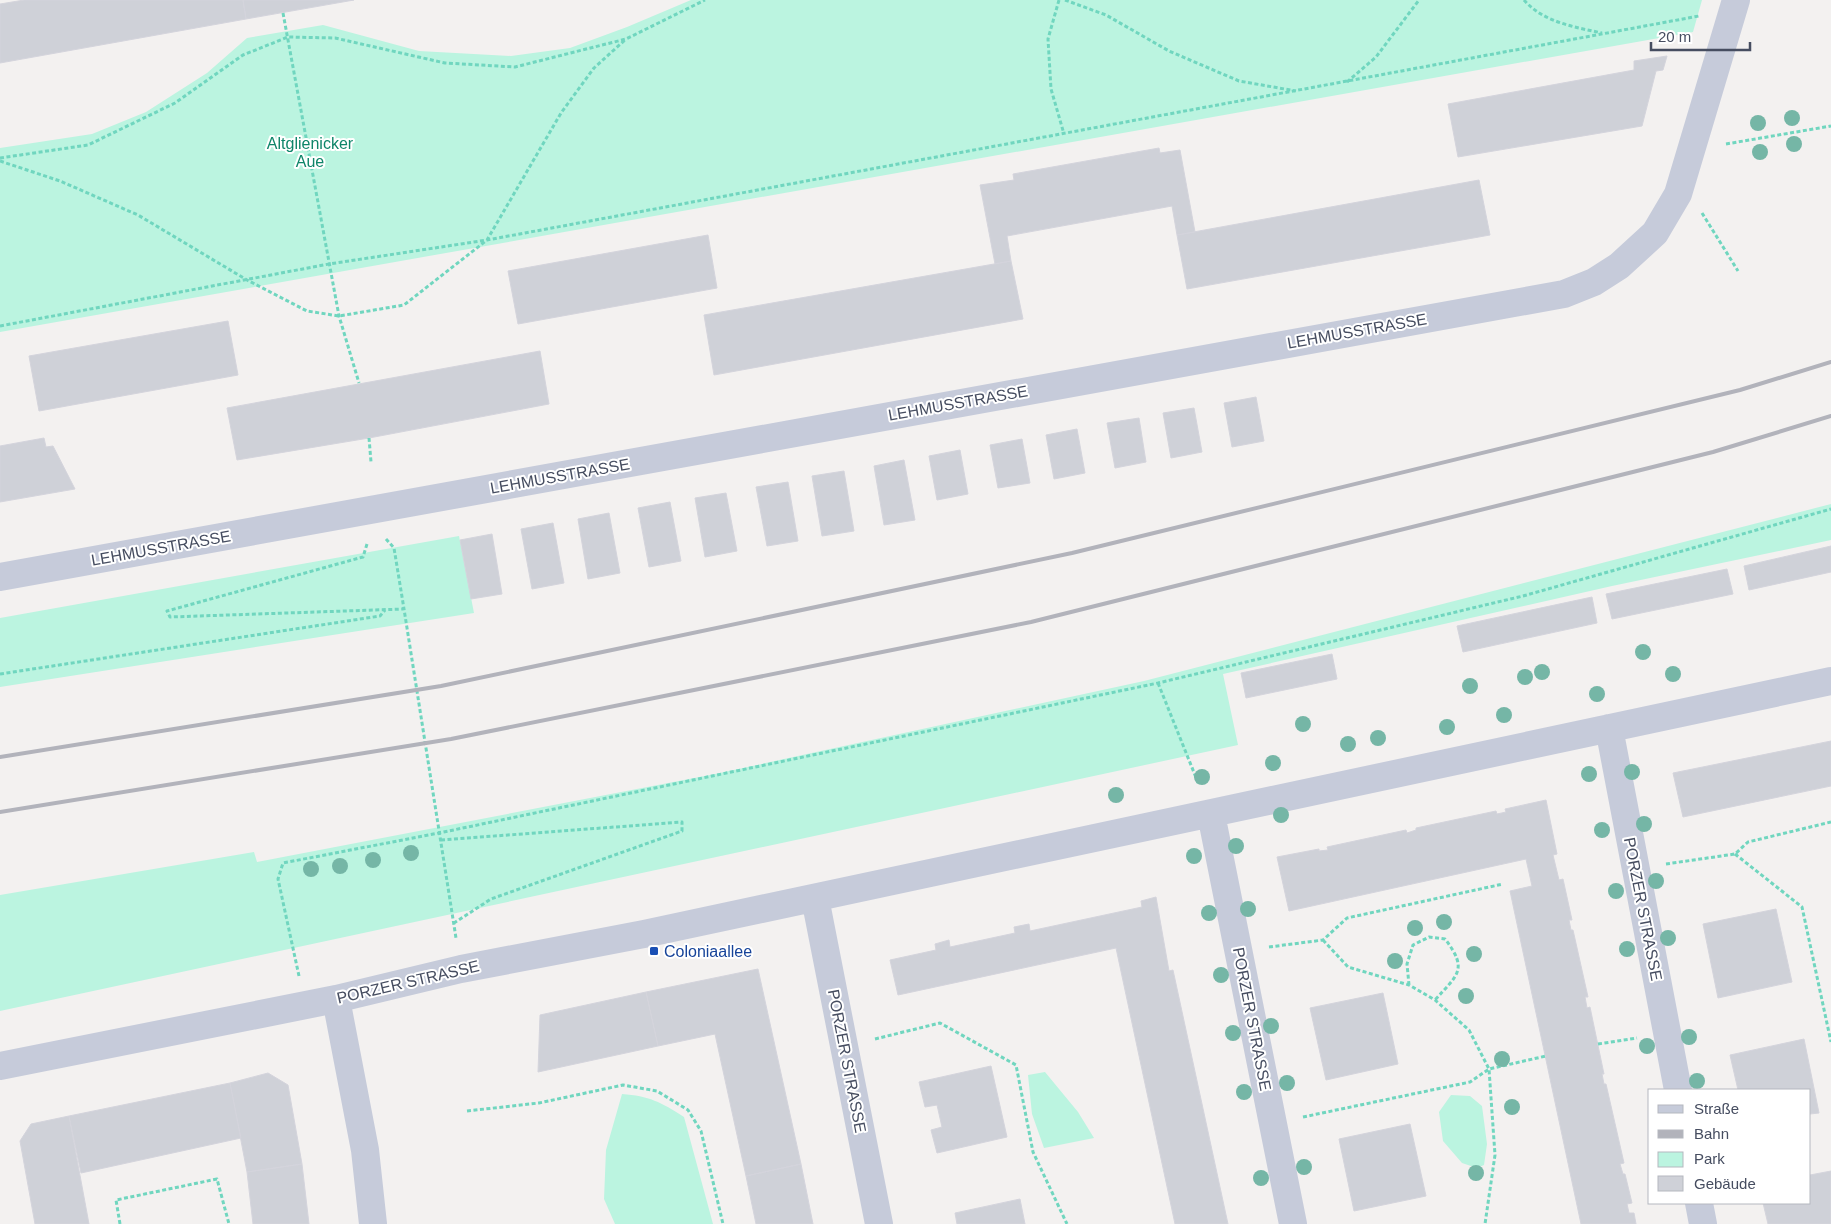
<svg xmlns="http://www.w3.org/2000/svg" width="1831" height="1224" font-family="Arial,sans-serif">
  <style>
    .green { fill: #bbf4e0 }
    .building { fill: #cfd1d8; stroke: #d4d4dc }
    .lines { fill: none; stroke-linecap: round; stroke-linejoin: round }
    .path { stroke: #70d6bf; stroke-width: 3; stroke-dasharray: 4 2.5; stroke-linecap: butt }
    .minor { stroke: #c6cbda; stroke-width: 28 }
    .rail { stroke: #b2b3bb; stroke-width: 4 }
    .tree { fill: #75b6a6 }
    .transit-dot { fill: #1a4fb4; stroke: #fff; stroke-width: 2 }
    .labels { text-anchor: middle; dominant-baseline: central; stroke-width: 4; stroke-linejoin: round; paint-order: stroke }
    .park-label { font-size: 16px; fill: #0e8569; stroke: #fff }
    .street-label { font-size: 16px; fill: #464d60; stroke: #fff }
    .transit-label { font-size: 16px; fill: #164399; stroke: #fff; text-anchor: start }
  </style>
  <rect width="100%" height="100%" fill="#f3f1f0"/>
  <!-- green -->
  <path class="green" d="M 691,0 L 1702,0 L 1693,32 L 0,332 L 0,148 L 92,134 L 146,112 L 207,73 L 247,38 L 323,25 L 419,51 L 511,56 L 570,48 L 627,27 Z
    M 1831,504 L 1831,540 L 1612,586 L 1223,674 L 1238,745 L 0,1011 L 0,895 L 254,852 L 257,862 L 715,774 L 1144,681 Z
    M 459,536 L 474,613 L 0,687 L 0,618 Z
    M 1045,1072 L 1078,1112 L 1094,1138 L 1044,1148 L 1032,1114 L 1028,1075 Z
    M 622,1094 C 649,1096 661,1102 684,1117 L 713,1224 L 615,1224 L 604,1199 L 606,1150 Z
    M 1451,1095 L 1470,1096 L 1482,1106 L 1487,1144 L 1484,1165 L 1477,1168 L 1462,1163 L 1443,1141 L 1439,1112 Z"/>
  <!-- building -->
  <path class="building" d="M 24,0 L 243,0 L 246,19 L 0,63 L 0,4 Z
    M 243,0 L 354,0 L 246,19 Z
    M 1667,56 L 1663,70 L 1656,71 L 1642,126 L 1458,157 L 1448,104 L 1634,70 L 1634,61 Z
    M 1159,148 L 1160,153 L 1180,150 L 1195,232 L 1177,235 L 1172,206 L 1007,236 L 1011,261 L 995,264 L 980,185 L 1014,180 L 1013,174 Z
    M 1479,180 L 1490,235 L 1187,289 L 1177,235 Z
    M 708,235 L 717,288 L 518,324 L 508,271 Z
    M 1011,261 L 1023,319 L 714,375 L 704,315 Z
    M 228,321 L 238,375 L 39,411 L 29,356 Z
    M 540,351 L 549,404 L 369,438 L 237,460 L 227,408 Z
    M 1256,397 L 1264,441 L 1232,447 L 1224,403 Z
    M 1194,408 L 1202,452 L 1171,458 L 1163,413 Z
    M 1139,418 L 1146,462 L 1115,468 L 1107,423 Z
    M 1077,429 L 1085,473 L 1054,479 L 1046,435 Z
    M 44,438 L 46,447 L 53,446 L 75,489 L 0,502 L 0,446 Z
    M 1022,439 L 1030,483 L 998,488 L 990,445 Z
    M 960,450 L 968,494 L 937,500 L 929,456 Z
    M 904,460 L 915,520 L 884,525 L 874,466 Z
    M 844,471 L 854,531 L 822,536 L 812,476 Z
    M 788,482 L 798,541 L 767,546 L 756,487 Z
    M 726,493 L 737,551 L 705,557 L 695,498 Z
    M 670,502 L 681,561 L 649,567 L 638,508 Z
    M 609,513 L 620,573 L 588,579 L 578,519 Z
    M 553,523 L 564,583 L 532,589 L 521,529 Z
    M 492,534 L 502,594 L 471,599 L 460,540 Z
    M 1831,546 L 1831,572 L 1749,590 L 1744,566 Z
    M 1727,569 L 1733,594 L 1612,619 L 1606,594 Z
    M 1592,597 L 1597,623 L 1463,652 L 1457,626 Z
    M 1332,654 L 1337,679 L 1246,698 L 1241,673 Z
    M 1831,741 L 1831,786 L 1683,817 L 1673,773 Z
    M 1546,800 L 1557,854 L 1553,855 L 1559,880 L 1563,879 L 1572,920 L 1569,920 L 1571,930 L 1573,930 L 1588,997 L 1585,997 L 1587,1008 L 1590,1007 L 1604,1074 L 1602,1074 L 1604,1084 L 1606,1084 L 1624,1163 L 1620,1164 L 1623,1174 L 1625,1174 L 1632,1203 L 1627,1204 L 1629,1213 L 1634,1213 L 1636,1224 L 1581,1224 L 1510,891 L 1532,886 L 1526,859 L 1289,911 L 1277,857 L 1319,849 L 1319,851 L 1328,850 L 1327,847 L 1406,830 L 1407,833 L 1416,830 L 1416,828 L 1496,811 L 1497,814 L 1506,812 L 1505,809 Z
    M 1156,897 L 1169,971 L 1173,970 L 1228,1224 L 1175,1224 L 1116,948 L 898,995 L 890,960 L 936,950 L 935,944 L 949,940 L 950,947 L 1015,933 L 1014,927 L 1029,924 L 1030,931 L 1142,907 L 1141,901 Z
    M 1776,909 L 1792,982 L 1718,998 L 1703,924 Z
    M 758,969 L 801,1164 L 746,1176 L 715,1034 L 658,1046 L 646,992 Z
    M 646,992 L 658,1046 L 538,1072 L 540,1015 Z
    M 1383,993 L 1398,1064 L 1326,1080 L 1310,1008 Z
    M 1804,1039 L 1819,1113 L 1810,1114 L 1810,1090 L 1738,1090 L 1730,1055 Z
    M 991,1066 L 1007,1137 L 937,1153 L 931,1130 L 942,1127 L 937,1105 L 925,1107 L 919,1082 Z
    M 268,1073 L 288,1085 L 302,1164 L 247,1172 L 230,1083 Z
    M 230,1083 L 241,1138 L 81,1173 L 69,1116 Z
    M 69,1116 L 89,1224 L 35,1224 L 20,1141 L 31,1124 Z
    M 1410,1124 L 1426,1196 L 1354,1211 L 1339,1139 Z
    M 302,1164 L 309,1224 L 253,1224 L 247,1172 Z
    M 801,1164 L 813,1224 L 756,1224 L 746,1176 Z
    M 1831,1171 L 1831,1224 L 1768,1224 L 1763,1203 L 1810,1203 L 1810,1175 Z
    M 1020,1199 L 1025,1224 L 957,1224 L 955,1213 Z"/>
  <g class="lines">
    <!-- path -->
    <path class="path" d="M 1059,0 L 1048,39 L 1051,89 L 1064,134
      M 1065,0 L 1106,15 L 1169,51 L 1239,81 L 1296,91
      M 1524,0 C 1543,22 1574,27 1602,33
      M 283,13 L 339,316 L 359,383
      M 1347,82 L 1376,57 L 1419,0
      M 1726,144 L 1831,126
      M 0,158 L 88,145 L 175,103 L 243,55 L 288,37 L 335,38 L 445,63 L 515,67 L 626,39 L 705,0
      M 0,161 L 60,181 L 138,215 L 247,280 L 307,311 L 339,316 L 404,305 L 487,240 L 561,113 L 594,68 L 626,39
      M 1702,213 L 1738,271
      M 0,326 L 329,264 L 487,240 L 1699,16
      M 369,438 L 371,462
      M 386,539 L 394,548 L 404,609
      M 367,544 L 363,557 L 167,611 L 170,617 L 404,609 L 456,938
      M 0,674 L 380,616 L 385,610
      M 1158,683 L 1199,785
      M 441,840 L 682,822 L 682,831 L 491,899 L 454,923
      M 1735,854 L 1802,907 L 1831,1042
      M 1666,864 L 1735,854 L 1748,842 L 1831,822
      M 1323,940 L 1348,967 L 1409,985 L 1435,1000 L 1469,1030 L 1489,1069 L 1495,1155 L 1485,1224
      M 1269,947 L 1323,940 L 1347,918 L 1503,884
      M 299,976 L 278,879 L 283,863 L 439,833 L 1158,683 L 1523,596 L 1831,509
      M 1409,985 L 1407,964 L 1413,945 L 1429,937 L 1445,939 C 1469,970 1457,975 1435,1000
      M 875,1039 L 940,1023 L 1016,1065 L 1033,1152 L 1067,1224
      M 1598,1044 L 1637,1038
      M 467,1111 L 539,1103 L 623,1085 L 657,1091 L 688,1110 L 701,1131 L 723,1224
      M 1303,1117 L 1470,1082 L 1489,1069 L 1546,1056
      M 120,1224 L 116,1200 L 217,1179 L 229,1224"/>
    <!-- minor -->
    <path class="minor" d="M 0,577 L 1564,294 L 1594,282 L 1619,266 L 1655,233 L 1678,194 L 1736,0
      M 1609,728 L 1678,1090
      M 1211,814 L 1293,1224
      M 815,898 L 879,1224
      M 336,999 L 365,1150 L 373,1224
      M 0,1066 L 336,999 L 461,969 L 644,934 L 1831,681
      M 1699,1203 L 1703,1224"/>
    <!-- rail -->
    <path class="rail" d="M 0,757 L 441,686 L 1072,553 L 1740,390 L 1831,362
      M 0,812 L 451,739 L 1031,622 L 1713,452 L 1831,416"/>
  </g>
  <!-- trees -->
  <g class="tree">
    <circle cx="1792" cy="118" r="8"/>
    <circle cx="1758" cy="123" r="8"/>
    <circle cx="1794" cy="144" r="8"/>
    <circle cx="1760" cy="152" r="8"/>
    <circle cx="1643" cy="652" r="8"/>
    <circle cx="1542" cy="672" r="8"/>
    <circle cx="1673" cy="674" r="8"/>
    <circle cx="1525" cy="677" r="8"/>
    <circle cx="1470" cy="686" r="8"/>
    <circle cx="1597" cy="694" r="8"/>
    <circle cx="1504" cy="715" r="8"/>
    <circle cx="1303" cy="724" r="8"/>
    <circle cx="1447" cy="727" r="8"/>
    <circle cx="1378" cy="738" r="8"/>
    <circle cx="1348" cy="744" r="8"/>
    <circle cx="1273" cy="763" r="8"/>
    <circle cx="1632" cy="772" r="8"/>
    <circle cx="1589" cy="774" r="8"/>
    <circle cx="1202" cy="777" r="8"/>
    <circle cx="1116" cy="795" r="8"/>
    <circle cx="1281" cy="815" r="8"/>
    <circle cx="1644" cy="824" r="8"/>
    <circle cx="1602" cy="830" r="8"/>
    <circle cx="1236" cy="846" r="8"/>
    <circle cx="411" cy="853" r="8"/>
    <circle cx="1194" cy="856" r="8"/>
    <circle cx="373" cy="860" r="8"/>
    <circle cx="340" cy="866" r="8"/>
    <circle cx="311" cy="869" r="8"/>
    <circle cx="1656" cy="881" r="8"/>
    <circle cx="1616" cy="891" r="8"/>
    <circle cx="1248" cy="909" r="8"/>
    <circle cx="1209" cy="913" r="8"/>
    <circle cx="1444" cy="922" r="8"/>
    <circle cx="1415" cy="928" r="8"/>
    <circle cx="1668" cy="938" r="8"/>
    <circle cx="1627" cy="949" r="8"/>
    <circle cx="1474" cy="954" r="8"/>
    <circle cx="1395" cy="961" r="8"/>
    <circle cx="1221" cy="975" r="8"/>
    <circle cx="1466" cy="996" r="8"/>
    <circle cx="1271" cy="1026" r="8"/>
    <circle cx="1233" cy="1033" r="8"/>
    <circle cx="1689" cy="1037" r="8"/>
    <circle cx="1647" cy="1046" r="8"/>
    <circle cx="1502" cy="1059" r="8"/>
    <circle cx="1697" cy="1081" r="8"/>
    <circle cx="1287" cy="1083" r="8"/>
    <circle cx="1244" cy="1092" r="8"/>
    <circle cx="1512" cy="1107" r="8"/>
    <circle cx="1304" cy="1167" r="8"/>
    <circle cx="1476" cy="1173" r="8"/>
    <circle cx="1261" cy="1178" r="8"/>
  </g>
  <!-- markers -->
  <rect class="transit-dot" x="649" y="946" width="10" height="10" rx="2.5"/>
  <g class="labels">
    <!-- park labels -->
    <g class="park-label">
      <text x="310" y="143">Altglienicker<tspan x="310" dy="18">Aue</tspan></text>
    </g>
    <!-- street labels -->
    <g class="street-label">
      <text transform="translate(1357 331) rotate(-10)">LEHMUSSTRASSE</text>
      <text transform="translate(958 403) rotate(-10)">LEHMUSSTRASSE</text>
      <text transform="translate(560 476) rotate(-10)">LEHMUSSTRASSE</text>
      <text transform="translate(161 548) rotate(-10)">LEHMUSSTRASSE</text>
      <text transform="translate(1643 909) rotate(79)">PORZER STRASSE</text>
      <text transform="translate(408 982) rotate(-13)">PORZER STRASSE</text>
      <text transform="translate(1252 1019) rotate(79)">PORZER STRASSE</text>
      <text transform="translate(847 1061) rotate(79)">PORZER STRASSE</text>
    </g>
    <!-- transit labels -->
    <g class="transit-label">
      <text x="664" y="951">Coloniaallee</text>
    </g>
  </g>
  <!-- legend -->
  <rect x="1648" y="1089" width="162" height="115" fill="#ffffff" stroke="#b5b8bf"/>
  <rect x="1658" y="1105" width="25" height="8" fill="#c6cbda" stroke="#b5b8bf"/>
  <text x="1694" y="1114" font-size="15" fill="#464d60">Straße</text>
  <rect x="1658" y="1130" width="25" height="8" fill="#b2b3bb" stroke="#b5b8bf"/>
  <text x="1694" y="1139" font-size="15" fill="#464d60">Bahn</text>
  <rect x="1658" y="1152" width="25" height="15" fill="#bbf4e0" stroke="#b5b8bf"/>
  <text x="1694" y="1164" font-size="15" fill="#464d60">Park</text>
  <rect x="1658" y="1176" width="25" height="15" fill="#cfd1d8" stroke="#b5b8bf"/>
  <text x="1694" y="1189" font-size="15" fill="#464d60">Gebäude</text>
  <!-- scale -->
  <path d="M1651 42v8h99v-8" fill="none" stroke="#464d60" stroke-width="2.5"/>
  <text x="1658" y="42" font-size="15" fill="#464d60" stroke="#ffffff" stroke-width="4" paint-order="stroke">20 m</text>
</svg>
